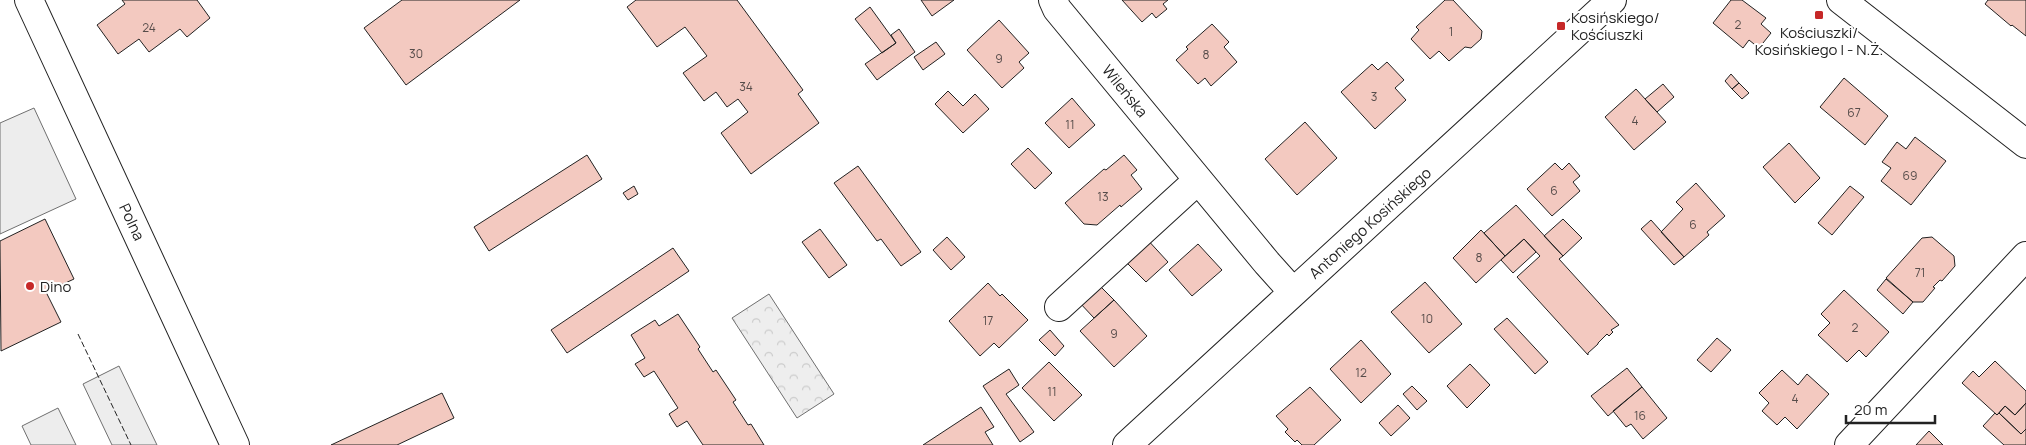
<svg xmlns="http://www.w3.org/2000/svg" width="2026" height="445" font-family="Manrope,sans-serif">
  <style>
    .park { fill: url(#park-crowns); stroke: #6f6f6f }
    .parking { fill: #ededed; stroke: #6f6f6f }
    .building { fill: #f3c9c0; stroke: #222 }
    .lines { fill: none; stroke-linecap: round; stroke-linejoin: round }
    .minor-casing { stroke: #222; stroke-width: 30 }
    .minor { stroke: #fff; stroke-width: 28 }
    .fence { stroke: #222; stroke-width: 1; stroke-dasharray: 6 2.5; stroke-linecap: butt }
    .poi-dot { fill: #c62828; stroke: #fff; stroke-width: 2 }
    .labels { text-anchor: middle; dominant-baseline: central; stroke-width: 4; stroke-linejoin: round; paint-order: stroke }
    .number-label { font-size: 12px; fill: #564c4a }
    .poi-label { font-size: 15px; fill: #222; stroke: #fff; text-anchor: start }
    .street-label { font-size: 15px; fill: #222; stroke: #fff }
  </style>
  <defs>
    <pattern id="park-crowns" width="20" height="18" patternUnits="userSpaceOnUse" patternTransform="scale(1.25)"><rect width="20" height="18" fill="#eee"/><path d="M2 6a3 3 0 1 1 6 0M12 15a3 3 0 1 1 6 0" fill="none" stroke="#ccc"/></pattern>
  </defs>
  <rect width="100%" height="100%" fill="#fff"/>
  <!-- park -->
  <path class="park" d="M 769,294 L 834,394 L 797,418 L 732,318 Z"/>
  <!-- parking -->
  <path class="parking" d="M 34,108 L 76,199 L 0,234 L 0,123 Z
    M 119,366 L 157,445 L 112,445 L 83,384 Z
    M 58,408 L 76,445 L 31,445 L 22,426 Z"/>
  <!-- building -->
  <path class="building" d="M 122,0 L 197,0 L 210,18 L 187,37 L 180,29 L 149,52 L 139,39 L 118,54 L 97,25 L 125,4 Z
    M 402,0 L 520,0 L 406,85 L 364,28 Z
    M 636,0 L 737,0 L 803,90 L 798,94 L 819,123 L 751,174 L 721,133 L 748,112 L 738,99 L 727,107 L 716,92 L 704,101 L 683,73 L 707,56 L 685,27 L 657,47 L 627,7 Z
    M 921,0 L 954,0 L 932,16 Z
    M 1122,0 L 1168,0 L 1163,4 L 1167,9 L 1156,18 L 1152,13 L 1142,22 Z
    M 1445,0 L 1453,0 L 1482,31 L 1481,39 L 1471,48 L 1465,47 L 1449,61 L 1439,51 L 1430,59 L 1411,39 L 1419,30 L 1416,27 Z
    M 1731,0 L 1742,0 L 1766,18 L 1761,24 L 1771,33 L 1759,48 L 1749,40 L 1743,48 L 1713,23 Z
    M 1988,0 L 2026,0 L 2026,36 L 2012,25 L 2011,26 L 1985,4 Z
    M 870,7 L 896,43 L 882,53 L 855,19 Z
    M 999,20 L 1029,53 L 1019,62 L 1024,68 L 1002,88 L 967,50 Z
    M 1212,24 L 1229,42 L 1224,47 L 1237,62 L 1211,86 L 1205,78 L 1198,84 L 1176,60 L 1188,49 L 1186,47 Z
    M 899,29 L 915,52 L 877,80 L 865,64 L 896,43 L 891,35 Z
    M 936,42 L 945,54 L 923,70 L 914,57 Z
    M 1387,62 L 1404,80 L 1395,88 L 1406,100 L 1375,129 L 1341,92 L 1372,64 L 1378,70 Z
    M 1731,74 L 1739,83 L 1732,89 L 1725,81 Z
    M 1844,78 L 1888,116 L 1865,145 L 1820,107 Z
    M 1739,83 L 1749,93 L 1742,99 L 1732,89 Z
    M 1663,84 L 1674,97 L 1657,112 L 1645,99 Z
    M 1636,89 L 1666,122 L 1634,150 L 1605,117 Z
    M 948,91 L 963,106 L 975,94 L 989,109 L 963,133 L 935,104 Z
    M 1072,98 L 1095,125 L 1069,148 L 1045,123 Z
    M 1305,122 L 1337,158 L 1297,195 L 1265,159 Z
    M 1915,137 L 1946,161 L 1911,205 L 1881,181 L 1891,168 L 1882,162 L 1897,142 L 1906,149 Z
    M 1789,143 L 1820,178 L 1795,203 L 1763,167 Z
    M 1028,148 L 1052,173 L 1035,189 L 1011,164 Z
    M 587,155 L 602,179 L 489,251 L 474,227 Z
    M 1124,155 L 1137,170 L 1131,175 L 1142,189 L 1121,207 L 1120,205 L 1097,225 L 1084,224 L 1065,203 L 1104,169 L 1106,170 Z
    M 1555,163 L 1562,170 L 1569,163 L 1580,176 L 1573,182 L 1580,191 L 1552,216 L 1527,189 Z
    M 858,166 L 921,252 L 901,266 L 881,239 L 877,241 L 834,183 Z
    M 1696,183 L 1725,216 L 1707,232 L 1709,235 L 1684,257 L 1661,232 L 1683,209 L 1676,202 Z
    M 634,186 L 638,194 L 628,200 L 623,193 Z
    M 1850,186 L 1864,197 L 1832,235 L 1818,223 Z
    M 1516,205 L 1563,256 L 1559,259 L 1619,325 L 1611,330 L 1613,332 L 1609,336 L 1607,334 L 1598,343 L 1598,344 L 1588,353 L 1588,355 L 1517,277 L 1540,256 L 1524,239 L 1505,256 L 1484,233 Z
    M 45,219 L 74,279 L 46,292 L 61,322 L 1,351 L 0,241 Z
    M 1563,219 L 1582,238 L 1563,256 L 1544,236 Z
    M 1651,220 L 1684,257 L 1674,265 L 1641,229 Z
    M 820,229 L 847,265 L 829,278 L 802,242 Z
    M 1481,230 L 1505,256 L 1476,283 L 1453,258 Z
    M 947,237 L 965,257 L 951,270 L 933,250 Z
    M 1145,237 L 1168,262 L 1146,282 L 1122,258 Z
    M 1932,237 L 1954,256 L 1955,266 L 1942,281 L 1940,280 L 1933,287 L 1935,288 L 1923,302 L 1913,302 L 1886,278 L 1922,238 Z
    M 1524,239 L 1536,252 L 1513,273 L 1501,260 Z
    M 1198,244 L 1222,270 L 1192,296 L 1169,270 Z
    M 673,248 L 689,271 L 567,353 L 551,330 Z
    M 1886,279 L 1913,302 L 1903,314 L 1877,290 Z
    M 1425,282 L 1462,324 L 1429,353 L 1391,312 Z
    M 988,283 L 1000,296 L 1002,294 L 1028,320 L 999,348 L 994,343 L 980,356 L 949,321 Z
    M 1098,284 L 1114,300 L 1094,318 L 1079,302 Z
    M 1844,290 L 1889,332 L 1866,357 L 1859,350 L 1847,362 L 1818,335 L 1830,323 L 1821,314 Z
    M 1114,300 L 1147,336 L 1114,367 L 1080,331 Z
    M 678,314 L 700,347 L 698,349 L 713,372 L 716,370 L 736,400 L 733,402 L 748,425 L 751,424 L 764,445 L 703,445 L 687,421 L 677,427 L 673,421 L 669,414 L 678,408 L 654,371 L 644,377 L 635,364 L 645,358 L 631,335 L 655,320 L 659,326 Z
    M 1507,318 L 1548,362 L 1535,374 L 1494,329 Z
    M 1050,330 L 1064,346 L 1055,356 L 1039,340 Z
    M 1717,338 L 1731,350 L 1711,372 L 1697,360 Z
    M 1361,340 L 1391,374 L 1361,403 L 1330,369 Z
    M 1995,361 L 2026,391 L 2026,403 L 2015,415 L 2005,406 L 1997,415 L 1962,383 L 1973,371 L 1979,377 Z
    M 1049,362 L 1082,395 L 1054,421 L 1022,388 Z
    M 1470,364 L 1490,385 L 1467,408 L 1447,386 Z
    M 1627,368 L 1642,387 L 1608,416 L 1591,396 Z
    M 1009,369 L 1019,385 L 1006,394 L 1034,432 L 1020,442 L 983,386 Z
    M 1782,370 L 1798,385 L 1807,374 L 1829,394 L 1797,429 L 1785,417 L 1777,425 L 1762,411 L 1769,403 L 1759,393 Z
    M 1412,386 L 1427,401 L 1417,410 L 1403,394 Z
    M 1310,387 L 1341,420 L 1314,445 L 1302,445 L 1297,440 L 1295,442 L 1285,432 L 1288,429 L 1276,416 Z
    M 1642,387 L 1667,418 L 1643,439 L 1631,424 L 1626,427 L 1613,411 Z
    M 442,393 L 454,418 L 397,445 L 331,445 Z
    M 2026,403 L 2026,429 L 2021,434 L 1999,413 L 2005,406 L 2015,415 Z
    M 1398,405 L 1410,418 L 1391,436 L 1379,423 Z
    M 981,407 L 994,427 L 985,432 L 993,445 L 923,445 Z
    M 1995,413 L 1997,415 L 1999,413 L 2021,434 L 2026,429 L 2026,445 L 2004,445 L 1983,426 Z
    M 1929,431 L 1943,445 L 1916,445 Z"/>
  <g class="lines">
    <!-- minor casing -->
    <g class="minor-casing">
      <path id="minor" d="M 29,0 L 235,445
        M 1053,0 L 1057,9 L 1267,263 L 1293,292
        M 1841,0 L 2026,144
        M 1059,307 L 1198,180
        M 1127,445 L 1612,0
        M 1849,445 L 2026,256"/>
    </g>
    <!-- minor -->
    <use href="#minor" class="minor"/>
    <!-- fence -->
    <path class="fence" d="M 78,334 L 131,445"/>
  </g>
  <!-- markers -->
  <g class="poi-dot">
    <rect x="1814" y="10" width="10" height="10" rx="2.5"/>
    <rect x="1556" y="21" width="10" height="10" rx="2.5"/>
    <circle cx="30" cy="286" r="5"/>
  </g>
  <g class="labels">
    <!-- number labels -->
    <g class="number-label">
      <text x="1738" y="24">2</text>
      <text x="149" y="27">24</text>
      <text x="1451" y="31">1</text>
      <text x="416" y="53">30</text>
      <text x="1206" y="54">8</text>
      <text x="999" y="58">9</text>
      <text x="746" y="86">34</text>
      <text x="1374" y="96">3</text>
      <text x="1854" y="112">67</text>
      <text x="1635" y="120">4</text>
      <text x="1070" y="124">11</text>
      <text x="1910" y="175">69</text>
      <text x="1554" y="190">6</text>
      <text x="1103" y="196">13</text>
      <text x="1693" y="224">6</text>
      <text x="1479" y="257">8</text>
      <text x="1920" y="272">71</text>
      <text x="1427" y="318">10</text>
      <text x="988" y="320">17</text>
      <text x="1855" y="327">2</text>
      <text x="1114" y="333">9</text>
      <text x="1361" y="372">12</text>
      <text x="1052" y="391">11</text>
      <text x="1795" y="398">4</text>
      <text x="1640" y="415">16</text>
    </g>
    <!-- poi labels -->
    <g class="poi-label">
      <text x="1571" y="17">Kosińskiego/<tspan x="1571" dy="17">Kościuszki</tspan></text>
      <text x="1819" y="32" text-anchor="middle">Kościuszki/<tspan x="1819" dy="17">Kosińskiego I - N.Ż.</tspan></text>
      <text x="40" y="286">Dino</text>
    </g>
    <!-- street labels -->
    <g class="street-label">
      <text transform="translate(1125 91) rotate(51)">Wileńska</text>
      <text transform="translate(132 222) rotate(65)">Polna</text>
      <text transform="translate(1370 223) rotate(-42)">Antoniego Kosińskiego</text>
    </g>
  </g>
  <!-- scale -->
  <path d="M1846 415v8h89v-8" fill="none" stroke="#222222" stroke-width="2.5"/>
  <text x="1854" y="415" font-size="15" fill="#222222" stroke="#ffffff" stroke-width="4" paint-order="stroke">20 m</text>
</svg>
